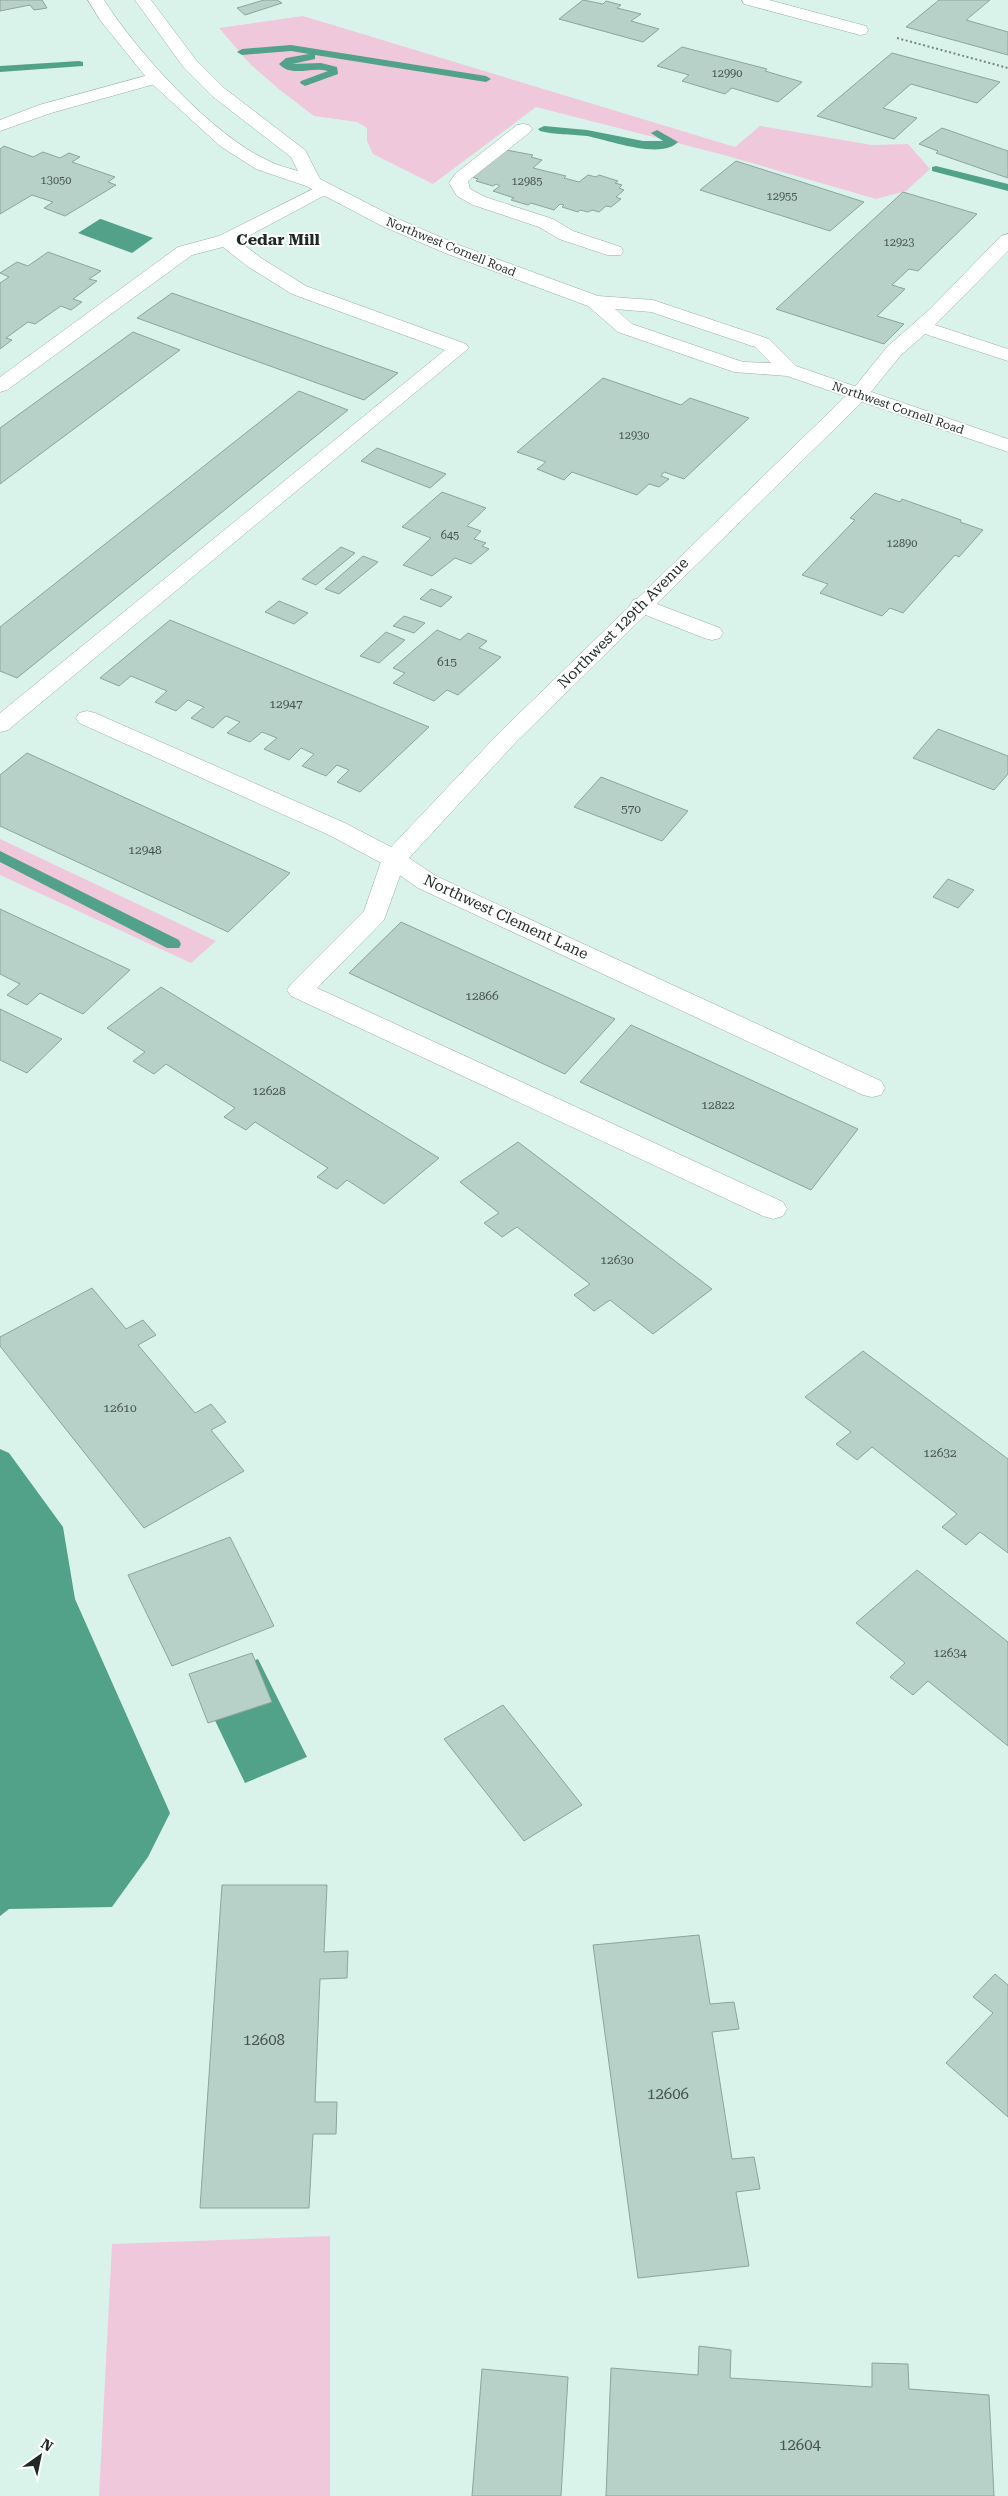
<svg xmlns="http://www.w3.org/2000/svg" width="1008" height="2496" font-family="'Roboto Serif',serif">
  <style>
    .green { fill: #f0c8dc }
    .water { fill: #52a189 }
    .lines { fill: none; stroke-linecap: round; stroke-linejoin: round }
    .stream { fill: #52a189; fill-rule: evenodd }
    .building { fill: #b8d1c8; stroke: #8ca49b }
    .service-casing { stroke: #96aea5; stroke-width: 1 }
    .minor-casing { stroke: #96aea5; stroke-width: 1 }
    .secondary-casing { stroke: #96aea5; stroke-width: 1 }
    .path { stroke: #768781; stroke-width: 2; stroke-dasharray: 2 2.5; stroke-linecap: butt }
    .service { fill: #fff; fill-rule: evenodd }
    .minor { fill: #fff; fill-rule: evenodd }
    .secondary { fill: #fff; fill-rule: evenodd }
    .labels { text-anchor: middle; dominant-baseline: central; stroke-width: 4; stroke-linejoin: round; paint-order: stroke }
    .far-number-label { font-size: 11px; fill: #45524e }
    .far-street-label { font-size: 12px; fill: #1f2825; stroke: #fff }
    .number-label { font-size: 12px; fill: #45524e }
    .street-label { font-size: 15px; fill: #1f2825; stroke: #fff }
    .near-number-label { font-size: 15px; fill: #45524e }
    .far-district-label { font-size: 16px; font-weight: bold; fill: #1f2825; stroke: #fff }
  </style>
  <rect width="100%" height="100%" fill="#d9f3ea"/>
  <!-- green -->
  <path class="green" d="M 303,16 L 735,147 L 760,126 L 872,145 L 908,144 L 930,169 L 906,191 L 876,199 L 724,155 L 536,107 L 433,184 L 373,154 L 367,141 L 367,128 L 357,122 L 314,116 L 280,90 L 250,64 L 219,28 Z
    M 0,839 L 216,941 L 191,963 L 0,875 Z
    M 330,2236 L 330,2496 L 99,2496 L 112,2244 Z"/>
  <!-- water -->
  <path class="water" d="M 100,219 L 101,219 L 153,238 L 132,253 L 78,233 Z
    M 0,1449 L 9,1453 L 63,1527 L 75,1599 L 170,1813 L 148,1857 L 112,1907 L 9,1909 L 0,1916 Z
    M 258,1659 L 307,1757 L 245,1783 L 197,1683 Z"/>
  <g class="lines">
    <!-- stream -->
    <path class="stream" d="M 291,45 L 486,76 L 491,79 L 486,82 L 315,55 L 315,59 L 292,64 L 321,63 L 337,67 L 338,74 L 305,86 L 300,83 L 301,81 L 328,71 C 311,66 292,78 279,64 L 286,58 L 309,54 L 291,51 L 242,55 L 237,52 L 242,49 Z
      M 79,61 L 83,62 L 83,66 L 0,72 L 0,66 Z
      M 544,126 L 587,130 L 643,141 L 663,141 L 651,133 L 657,130 L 678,142 C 661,160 608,140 587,136 C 571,134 555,135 540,131 L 538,129 Z
      M 936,166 L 1008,184 L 1008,191 L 932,171 L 932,167 Z
      M 0,851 L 179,940 L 181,944 L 179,948 L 167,948 L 0,862 Z"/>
  </g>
  <!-- building -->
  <path class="building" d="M 0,0 L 42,0 L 47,8 L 34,10 L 30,5 L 0,11 Z
    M 264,0 L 277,0 L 282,3 L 245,15 L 237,8 Z
    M 583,0 L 603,4 L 606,1 L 621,5 L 617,8 L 641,14 L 631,21 L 659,29 L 643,42 L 559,19 Z
    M 939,0 L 990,0 L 966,20 L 1008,32 L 1008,55 L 906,27 Z
    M 682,47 L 767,69 L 765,71 L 802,82 L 778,102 L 732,88 L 725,94 L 682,81 L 689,75 L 657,66 Z
    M 892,53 L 1000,82 L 977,103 L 911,84 L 883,108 L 917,118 L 894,139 L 817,116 Z
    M 942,128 L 1008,151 L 1008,178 L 936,153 L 938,151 L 919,144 Z
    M 4,146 L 33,157 L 43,152 L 60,158 L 69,153 L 80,157 L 72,162 L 115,177 L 108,182 L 116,185 L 65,216 L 44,208 L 53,202 L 32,195 L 0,214 L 0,149 Z
    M 506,150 L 533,155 L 531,157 L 542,160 L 533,168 L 566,176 L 564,178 L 579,182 L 588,175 L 596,177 L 599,175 L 618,181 L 615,183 L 622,185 L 619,188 L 624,190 L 616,197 L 621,199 L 611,207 L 606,206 L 599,212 L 592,210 L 588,212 L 580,210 L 578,212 L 562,207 L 564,205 L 560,204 L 554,210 L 531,203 L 528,205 L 511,200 L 514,198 L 493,191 L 500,186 L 496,184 L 493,186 L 476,181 L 478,179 L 472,177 Z
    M 736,161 L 864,202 L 830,231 L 700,190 Z
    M 903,192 L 977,214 L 918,271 L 909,269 L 892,285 L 905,289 L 877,316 L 904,324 L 884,344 L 776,309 Z
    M 48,252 L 101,271 L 89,279 L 97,281 L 73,299 L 82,302 L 71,310 L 61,306 L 35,324 L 28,322 L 6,338 L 12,340 L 0,349 L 0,283 L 9,277 L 0,273 L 17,262 L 28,266 Z
    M 172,293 L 398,373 L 364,400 L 137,318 Z
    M 133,332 L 180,350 L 0,484 L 0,428 Z
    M 603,378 L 681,405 L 690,398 L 749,418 L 684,479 L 664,472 L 661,476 L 669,479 L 659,487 L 649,484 L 637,495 L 572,472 L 564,480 L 537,469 L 546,462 L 517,452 Z
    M 299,391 L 348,410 L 17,678 L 0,671 L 0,627 Z
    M 377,448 L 446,474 L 430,488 L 361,461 Z
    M 442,492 L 486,508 L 467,526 L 481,531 L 474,539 L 486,543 L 482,546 L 489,549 L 471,564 L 455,558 L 432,576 L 403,565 L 431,538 L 402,527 Z
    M 875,493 L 900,502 L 902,499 L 961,520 L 960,522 L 983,530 L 959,557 L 955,555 L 903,613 L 890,608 L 882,616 L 820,593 L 828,584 L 802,575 L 855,520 L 850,518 Z
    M 341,547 L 355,553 L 316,585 L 302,579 Z
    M 363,556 L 378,562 L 339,594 L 325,589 Z
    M 431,589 L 452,597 L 441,607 L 420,599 Z
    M 279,601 L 308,613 L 294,624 L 265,612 Z
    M 404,616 L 425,623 L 414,633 L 393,626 Z
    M 170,620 L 429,727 L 360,792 L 337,782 L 349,770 L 337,765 L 326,776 L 302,766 L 314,754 L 301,748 L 289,760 L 264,749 L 277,738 L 262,732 L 250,742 L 227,733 L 240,722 L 226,716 L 213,728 L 191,718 L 204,707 L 188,700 L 176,711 L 155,702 L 167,691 L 131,676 L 119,686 L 100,678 Z
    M 437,630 L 460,640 L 468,633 L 487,641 L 479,648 L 501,657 L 458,695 L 447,690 L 434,701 L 393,683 L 405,673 L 393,668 Z
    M 386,632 L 405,640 L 379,663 L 360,656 Z
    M 938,729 L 1008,756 L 1008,774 L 994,790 L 913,758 Z
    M 27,753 L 290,873 L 228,932 L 0,826 L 0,775 Z
    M 601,777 L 688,811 L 662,841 L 574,807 Z
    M 948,879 L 974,890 L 958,908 L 933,897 Z
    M 0,909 L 130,970 L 83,1014 L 40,993 L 27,1005 L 7,995 L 20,984 L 0,974 Z
    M 401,922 L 615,1019 L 565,1074 L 349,973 Z
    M 161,987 L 439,1158 L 384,1204 L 347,1180 L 337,1189 L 317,1177 L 328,1168 L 255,1122 L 246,1130 L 224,1117 L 235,1108 L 166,1064 L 154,1074 L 133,1061 L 145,1052 L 107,1028 Z
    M 0,1009 L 62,1039 L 27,1073 L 0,1060 Z
    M 631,1025 L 858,1129 L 811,1190 L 580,1082 Z
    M 518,1142 L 712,1289 L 653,1334 L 610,1300 L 594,1311 L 574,1295 L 590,1284 L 517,1227 L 502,1237 L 484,1223 L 499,1213 L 460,1182 Z
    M 92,1288 L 126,1329 L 143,1320 L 156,1335 L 138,1345 L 195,1413 L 211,1404 L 226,1422 L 211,1430 L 244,1471 L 144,1528 L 0,1346 L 0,1337 Z
    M 863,1351 L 1008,1459 L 1008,1553 L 980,1532 L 966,1545 L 942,1527 L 957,1514 L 872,1447 L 857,1460 L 836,1444 L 851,1432 L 805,1397 Z
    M 230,1537 L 274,1626 L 172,1666 L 128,1575 Z
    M 917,1570 L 1008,1642 L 1008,1746 L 928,1681 L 913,1695 L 890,1677 L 905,1663 L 856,1623 Z
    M 252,1653 L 272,1702 L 208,1723 L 189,1674 Z
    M 503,1705 L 582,1805 L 524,1841 L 444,1739 Z
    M 222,1885 L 327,1885 L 324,1952 L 348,1951 L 347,1978 L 320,1979 L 315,2102 L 337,2102 L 336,2134 L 313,2134 L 309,2208 L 200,2208 Z
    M 699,1935 L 710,2004 L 734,2002 L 739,2029 L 712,2032 L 732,2159 L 754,2157 L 760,2189 L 736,2192 L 749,2266 L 638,2278 L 593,1945 Z
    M 995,1974 L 1008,1985 L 1008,2117 L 946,2063 L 993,2013 L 973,1997 Z
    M 699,2346 L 731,2350 L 730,2378 L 872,2387 L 872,2363 L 908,2364 L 909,2389 L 989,2395 L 994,2496 L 606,2496 L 611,2368 L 698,2375 Z
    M 482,2369 L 568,2377 L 561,2496 L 472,2496 Z"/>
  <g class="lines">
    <!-- service casing -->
    <g class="service-casing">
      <path id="service" d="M 156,73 L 162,74 L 165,78 L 162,82 L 51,113 L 0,131 L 0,120 L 39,105 Z
        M 523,124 L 529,125 L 532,129 L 529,133 L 468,181 L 470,189 L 485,197 L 553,219 L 573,231 L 621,247 L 623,251 L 621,255 L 607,255 L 559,239 L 539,227 L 473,205 L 457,196 L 449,183 L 455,174 L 517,125 Z
        M 323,184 L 329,185 L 332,189 L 329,193 L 239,241 L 261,258 L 306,286 L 466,344 L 469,348 L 8,730 L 0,732 L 0,713 L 445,350 L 292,294 L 247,266 L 223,247 L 192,255 L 7,390 L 0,392 L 0,377 L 178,247 L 219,236 Z
        M 1008,234 L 1008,251 L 935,325 L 1008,349 L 1008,361 L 925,334 L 901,355 L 866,398 L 859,400 L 852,398 L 849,394 L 887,347 L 930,309 L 1001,236 Z
        M 641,598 L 720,628 L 723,633 L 720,638 L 712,640 L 704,638 L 633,610 L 630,605 L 633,600 Z
        M 394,851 L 403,853 L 406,859 L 384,920 L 317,988 L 783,1202 L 787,1209 L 783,1216 L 773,1219 L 763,1216 L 291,996 L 287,990 L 291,984 L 364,911 L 382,859 L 385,853 Z"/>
    </g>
    <!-- minor casing -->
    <g class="minor-casing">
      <path id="minor" d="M 742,0 L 769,0 L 866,26 L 868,30 L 866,34 L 860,35 L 744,4 Z
        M 859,388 L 866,390 L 869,394 L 866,398 L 516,742 L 409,858 L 436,876 L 881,1081 L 885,1088 L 881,1095 L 872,1097 L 863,1095 L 418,888 L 385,865 L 329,835 L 79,723 L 76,718 L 79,713 L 87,711 L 95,713 L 345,823 L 391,847 L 500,732 L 852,390 Z"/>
    </g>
    <!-- secondary casing -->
    <g class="secondary-casing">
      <path id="secondary" d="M 88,0 L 104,0 C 137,52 213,136 269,161 C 278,166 289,168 298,171 L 291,157 L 212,96 L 184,68 L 135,0 L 151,0 L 196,60 L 224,88 L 305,150 L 320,179 L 396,218 L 459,245 L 598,296 L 653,300 L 769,339 L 796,366 L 1008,439 L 1008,452 L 787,376 L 734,372 L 618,332 L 588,306 L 445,253 L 382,226 L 306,186 L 256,169 L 220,146 L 150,82 L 100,20 ZM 615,309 L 651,312 L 755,347 L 771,363 L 743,362 L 632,324 Z"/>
    </g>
    <!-- path -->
    <path class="path" d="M 897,38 L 1008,68"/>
    <!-- service -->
    <use href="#service" class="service"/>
    <!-- minor -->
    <use href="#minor" class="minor"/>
    <!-- secondary -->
    <use href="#secondary" class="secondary"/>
  </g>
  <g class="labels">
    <!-- far-number labels -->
    <g class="far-number-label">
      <text x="727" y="73">12990</text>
      <text x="56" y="180">13050</text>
      <text x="527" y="181">12985</text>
      <text x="782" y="196">12955</text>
      <text x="899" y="242">12923</text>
      <text x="634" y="435">12930</text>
      <text x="450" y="535">645</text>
      <text x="902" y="543">12890</text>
    </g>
    <!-- far-street labels -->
    <g class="far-street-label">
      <text transform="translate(451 247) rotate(22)">Northwest Cornell Road</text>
      <text transform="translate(898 408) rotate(19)">Northwest Cornell Road</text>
    </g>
    <!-- number labels -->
    <g class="number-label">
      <text x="447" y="662">615</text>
      <text x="286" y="704">12947</text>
      <text x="631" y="809">570</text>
      <text x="145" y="850">12948</text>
      <text x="482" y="996">12866</text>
      <text x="269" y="1091">12628</text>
      <text x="718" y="1105">12822</text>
      <text x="617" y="1260">12630</text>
      <text x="120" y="1408">12610</text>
      <text x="940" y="1453">12632</text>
      <text x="950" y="1653">12634</text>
    </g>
    <!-- street labels -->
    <g class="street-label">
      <text transform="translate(623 623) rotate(-45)">Northwest 129th Avenue</text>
      <text transform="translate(506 917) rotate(25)">Northwest Clement Lane</text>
    </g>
    <!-- near-number labels -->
    <g class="near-number-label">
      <text x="264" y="2040">12608</text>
      <text x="668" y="2094">12606</text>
      <text x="800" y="2445">12604</text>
    </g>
    <!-- far-district labels -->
    <g class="far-district-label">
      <text x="278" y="239">Cedar Mill</text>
    </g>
  </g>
  <!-- north arrow -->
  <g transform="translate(40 2456) rotate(33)" stroke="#ffffff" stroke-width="4" paint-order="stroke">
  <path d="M0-4L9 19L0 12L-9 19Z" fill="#1f2825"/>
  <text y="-8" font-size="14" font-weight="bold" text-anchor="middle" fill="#1f2825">N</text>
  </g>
</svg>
